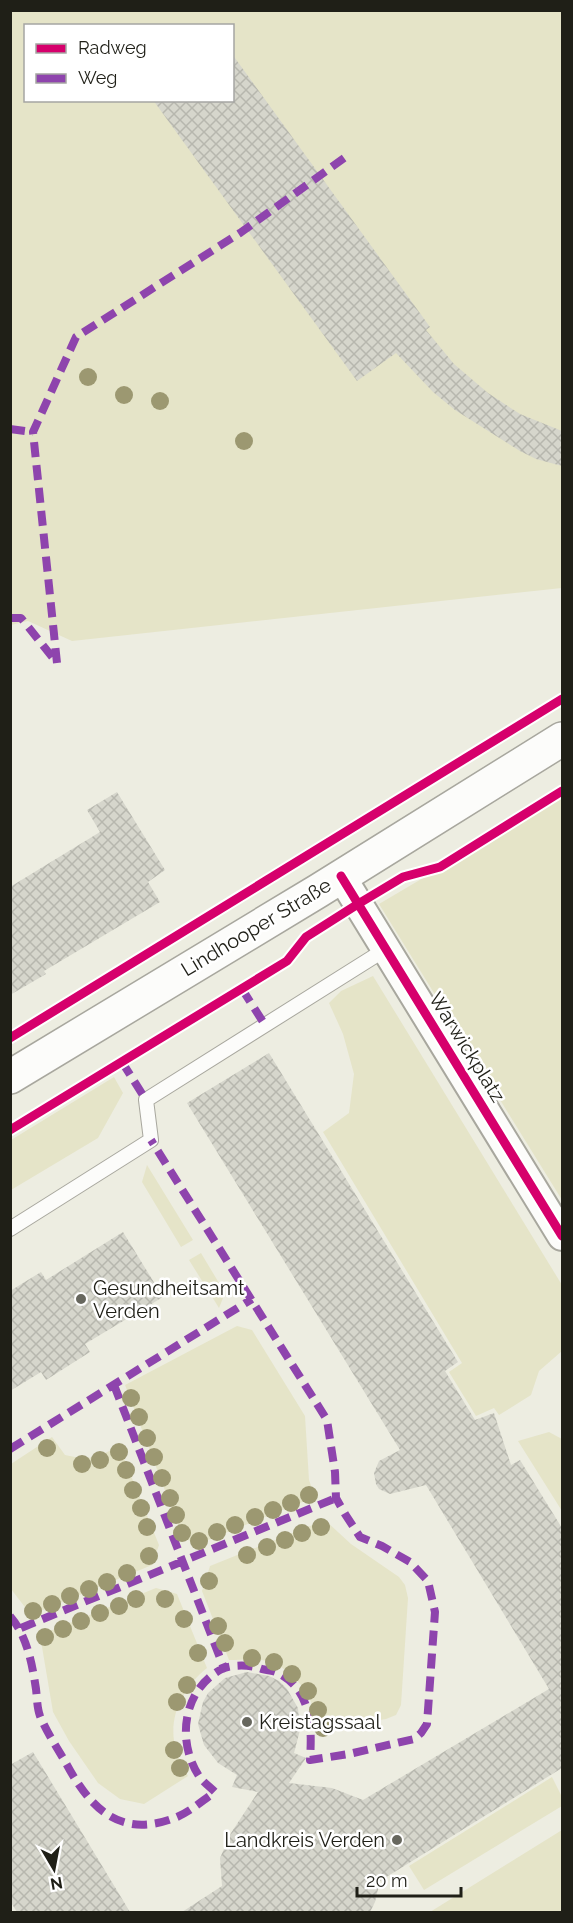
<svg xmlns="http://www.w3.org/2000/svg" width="573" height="1923" font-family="Raleway,sans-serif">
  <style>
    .green { fill: #e5e4c8; fill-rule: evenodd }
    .building { fill: url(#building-cross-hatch) }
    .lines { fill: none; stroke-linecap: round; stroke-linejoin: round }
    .lane-casing { stroke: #a8a79e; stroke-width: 16 }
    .street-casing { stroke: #a8a79e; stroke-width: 32 }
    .secondary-casing { stroke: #a8a79e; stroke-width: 36 }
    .lane { stroke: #fcfcfa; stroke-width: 14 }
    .street { stroke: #fcfcfa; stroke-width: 28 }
    .secondary { stroke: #fcfcfa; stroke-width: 33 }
    .quiet { stroke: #8e44ad; stroke-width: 8; stroke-dasharray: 15 8; stroke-linecap: butt }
    .cycleway-casing { stroke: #fff; stroke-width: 13 }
    .cycleway { stroke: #d6006c; stroke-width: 9 }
    .tree { fill: #9c9871 }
    .poi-dot { fill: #67675e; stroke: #fff; stroke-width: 2 }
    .labels { text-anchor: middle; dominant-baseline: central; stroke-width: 5; stroke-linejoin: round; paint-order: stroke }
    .street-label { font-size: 20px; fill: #1f1f17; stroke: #fff }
    .poi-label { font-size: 20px; fill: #1f1f17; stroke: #fff; text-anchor: start }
  </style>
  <defs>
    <pattern id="building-cross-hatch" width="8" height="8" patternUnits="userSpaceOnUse" patternTransform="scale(1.5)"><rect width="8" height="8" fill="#d6d6cc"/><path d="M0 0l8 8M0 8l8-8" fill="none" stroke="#b7b7ae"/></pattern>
  </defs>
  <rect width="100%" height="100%" fill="#edede1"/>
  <!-- green -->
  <path class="green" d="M 10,11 L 562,11 L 562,588 L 72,641 L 28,621 L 11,625 ZM 26,26 L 232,26 L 232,100 L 26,100 Z
    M 562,796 L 562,1200 L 379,904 Z
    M 373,976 L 562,1285 L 562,1351 L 539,1371 L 531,1395 L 499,1415 L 494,1408 L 476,1416 L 449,1372 L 462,1363 L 323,1132 L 349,1113 L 354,1074 L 343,1034 L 329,1003 L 341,991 Z
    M 114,1077 L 123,1093 L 98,1138 L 11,1190 L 11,1140 Z
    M 147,1165 L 193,1240 L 181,1247 L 142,1182 Z
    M 201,1253 L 225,1293 L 219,1308 L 189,1260 Z
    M 237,1326 L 252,1330 L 305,1416 L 309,1480 L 315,1497 L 198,1544 L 183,1538 L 125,1385 Z
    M 549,1432 L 562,1439 L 562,1511 L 518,1441 Z
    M 52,1437 L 65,1455 C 91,1461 96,1458 119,1446 L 159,1545 L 152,1565 L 31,1615 L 11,1589 L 11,1464 Z
    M 325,1520 L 351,1544 L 399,1577 L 405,1585 L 408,1598 L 401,1705 L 396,1715 L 386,1719 L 321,1730 C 313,1699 297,1667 262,1660 C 251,1659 239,1660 229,1660 L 202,1591 L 210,1566 Z
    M 156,1588 L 177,1594 L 207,1668 C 182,1688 167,1718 176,1751 C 179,1759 184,1768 188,1776 L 144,1804 L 120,1799 L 98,1783 L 69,1741 L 53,1712 L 40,1635 Z
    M 552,1777 L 562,1797 L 562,1806 L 424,1890 L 409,1866 Z
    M 562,1830 L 562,1912 L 430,1912 Z"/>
  <!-- building -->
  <path class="building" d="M 232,54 L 430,327 L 426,330 L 454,364 L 488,393 L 520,414 L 562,431 L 562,466 L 536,459 L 520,451 L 455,410 L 433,392 L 396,353 L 357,381 L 153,100 L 232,100 Z
    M 117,792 L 165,870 L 148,882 L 160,902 L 44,971 L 46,974 L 10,995 L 10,887 L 100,832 L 87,810 Z
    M 269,1053 L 458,1362 L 445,1371 L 475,1420 L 494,1413 L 511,1465 L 520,1460 L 562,1528 L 562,1768 L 380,1881 L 375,1902 L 370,1912 L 182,1912 L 222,1886 L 220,1858 L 231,1833 L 258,1792 L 232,1787 L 237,1775 L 218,1763 L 204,1745 L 198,1724 L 203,1702 L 208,1693 L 225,1678 L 247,1672 L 269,1676 L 279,1681 L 287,1689 L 298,1708 L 300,1730 L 294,1753 L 306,1758 L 289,1783 L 332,1788 L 363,1800 L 549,1689 L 426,1485 L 390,1494 L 379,1489 L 376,1484 L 374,1473 L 379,1461 L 400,1450 L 187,1103 Z
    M 123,1232 L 163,1297 L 85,1344 L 90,1352 L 46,1380 L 41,1372 L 10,1391 L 10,1291 L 41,1272 L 46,1280 Z
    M 33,1752 L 84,1836 L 130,1912 L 17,1912 L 10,1901 L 10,1765 Z"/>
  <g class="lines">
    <!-- lane casing -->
    <g class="lane-casing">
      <path id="lane" d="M 10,1229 L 151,1140 L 146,1100 L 386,949"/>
    </g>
    <!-- street casing -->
    <g class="street-casing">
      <path id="street" d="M 341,876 L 562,1236"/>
    </g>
    <!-- secondary casing -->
    <g class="secondary-casing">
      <path id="secondary" d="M 10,1077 L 318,891 L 562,739"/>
    </g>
    <!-- lane -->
    <use href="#lane" class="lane"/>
    <!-- street -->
    <use href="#street" class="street"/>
    <!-- secondary -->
    <use href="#secondary" class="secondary"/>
    <!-- quiet -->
    <path class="quiet" d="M 10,429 L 33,432
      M 10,618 L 21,618 L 57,663
      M 57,663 L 33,432 L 76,337 L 240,233 L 347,156
      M 242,989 L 265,1025
      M 122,1062 L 146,1100
      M 114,1385 L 224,1668
      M 10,1449 L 252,1299
      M 10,1616 C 27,1636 32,1663 36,1689 C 37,1697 37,1708 40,1716 C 47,1733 58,1749 67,1765 C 92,1811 122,1839 177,1817 C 191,1811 203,1800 215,1792 C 210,1787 203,1782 199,1776 C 176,1741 183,1689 222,1669 C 233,1664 252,1665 262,1669 C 268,1670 275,1671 280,1674 C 312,1692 312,1728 310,1760 L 349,1754 L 414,1739 L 421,1733 L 427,1724 L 435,1612 L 428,1581 L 410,1562 L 382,1546 L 360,1537 L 345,1514 L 336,1498 L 335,1472 L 327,1420 L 151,1140
      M 21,1628 L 336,1498"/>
    <!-- cycleway casing -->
    <g class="cycleway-casing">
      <path id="cycleway" d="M 341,876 L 562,1236
        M 10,1038 L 562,699
        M 10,1130 L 287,961 L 306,937 L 358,904 L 403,877 L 440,867 L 562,791"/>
    </g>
    <!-- cycleway -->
    <use href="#cycleway" class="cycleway"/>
  </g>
  <!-- trees -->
  <g class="tree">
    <circle cx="88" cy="377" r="9"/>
    <circle cx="124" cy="395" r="9"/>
    <circle cx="160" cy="401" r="9"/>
    <circle cx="244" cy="441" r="9"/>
    <circle cx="131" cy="1398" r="9"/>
    <circle cx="139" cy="1417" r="9"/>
    <circle cx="147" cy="1438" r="9"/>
    <circle cx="47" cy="1448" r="9"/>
    <circle cx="119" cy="1452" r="9"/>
    <circle cx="154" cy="1457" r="9"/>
    <circle cx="100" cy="1460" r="9"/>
    <circle cx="82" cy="1464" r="9"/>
    <circle cx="126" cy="1470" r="9"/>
    <circle cx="162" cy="1478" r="9"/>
    <circle cx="133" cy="1490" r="9"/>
    <circle cx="309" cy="1495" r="9"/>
    <circle cx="170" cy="1498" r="9"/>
    <circle cx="291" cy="1503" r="9"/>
    <circle cx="141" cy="1508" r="9"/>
    <circle cx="273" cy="1510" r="9"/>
    <circle cx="176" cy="1515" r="9"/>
    <circle cx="255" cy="1517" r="9"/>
    <circle cx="235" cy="1525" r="9"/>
    <circle cx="147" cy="1527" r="9"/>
    <circle cx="321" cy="1527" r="9"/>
    <circle cx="217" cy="1532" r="9"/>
    <circle cx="182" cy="1533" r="9"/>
    <circle cx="302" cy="1533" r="9"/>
    <circle cx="285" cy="1540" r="9"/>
    <circle cx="199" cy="1541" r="9"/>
    <circle cx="267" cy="1547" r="9"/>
    <circle cx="247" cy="1555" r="9"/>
    <circle cx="149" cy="1556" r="9"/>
    <circle cx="127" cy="1573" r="9"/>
    <circle cx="209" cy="1581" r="9"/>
    <circle cx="107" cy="1582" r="9"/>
    <circle cx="89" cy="1589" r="9"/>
    <circle cx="70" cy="1596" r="9"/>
    <circle cx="136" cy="1599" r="9"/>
    <circle cx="165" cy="1599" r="9"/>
    <circle cx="52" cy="1604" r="9"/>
    <circle cx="119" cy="1606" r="9"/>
    <circle cx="33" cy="1611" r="9"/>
    <circle cx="100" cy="1613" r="9"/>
    <circle cx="184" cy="1619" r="9"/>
    <circle cx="81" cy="1621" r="9"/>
    <circle cx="218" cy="1626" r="9"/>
    <circle cx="63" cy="1629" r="9"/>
    <circle cx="45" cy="1637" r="9"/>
    <circle cx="225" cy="1643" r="9"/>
    <circle cx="198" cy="1653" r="9"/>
    <circle cx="252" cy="1658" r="9"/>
    <circle cx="274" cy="1662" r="9"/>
    <circle cx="292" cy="1674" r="9"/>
    <circle cx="187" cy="1685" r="9"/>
    <circle cx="308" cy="1691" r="9"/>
    <circle cx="177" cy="1702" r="9"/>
    <circle cx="318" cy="1710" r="9"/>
    <circle cx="323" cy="1728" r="9"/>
    <circle cx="174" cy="1750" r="9"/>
    <circle cx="180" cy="1768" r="9"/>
  </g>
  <!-- markers -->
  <g class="poi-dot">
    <circle cx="81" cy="1299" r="6"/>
    <circle cx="247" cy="1722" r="6"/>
    <circle cx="397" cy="1840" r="6"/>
  </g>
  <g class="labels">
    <!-- street labels -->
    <g class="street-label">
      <text transform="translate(256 927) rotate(-31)">Lindhooper Straße</text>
      <text transform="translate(467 1047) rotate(58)">Warwickplatz</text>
    </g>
    <!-- poi labels -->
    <g class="poi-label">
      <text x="93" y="1288">Gesundheitsamt<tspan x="93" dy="23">Verden</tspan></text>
      <text x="259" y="1722">Kreistagssaal</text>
      <text x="385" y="1840" text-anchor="end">Landkreis Verden</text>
    </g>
  </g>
  <!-- border -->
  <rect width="573" height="1923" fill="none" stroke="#1f1f17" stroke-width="24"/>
  <!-- legend -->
  <rect x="24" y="24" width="210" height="78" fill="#ffffff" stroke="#a5a5a2" stroke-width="1.5"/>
  <rect x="36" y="44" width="30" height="9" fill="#d6006c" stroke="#a5a5a2" stroke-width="1.5"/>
  <text x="78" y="54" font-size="18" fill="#1f1f17">Radweg</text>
  <rect x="36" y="74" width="30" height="9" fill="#8e44ad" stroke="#a5a5a2" stroke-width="1.5"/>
  <text x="78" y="84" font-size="18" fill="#1f1f17">Weg</text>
  <!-- north arrow -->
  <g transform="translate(54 1869) rotate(170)" stroke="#ffffff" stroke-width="4.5" paint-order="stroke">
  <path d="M0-4.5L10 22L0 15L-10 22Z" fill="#1f1f17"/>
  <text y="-9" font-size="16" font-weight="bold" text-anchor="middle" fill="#1f1f17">N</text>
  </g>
  <!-- scale -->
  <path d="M357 1887v9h104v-9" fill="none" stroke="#1f1f17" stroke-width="3"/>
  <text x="366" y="1887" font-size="18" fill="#1f1f17" stroke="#ffffff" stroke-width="4.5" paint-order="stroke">20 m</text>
</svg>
